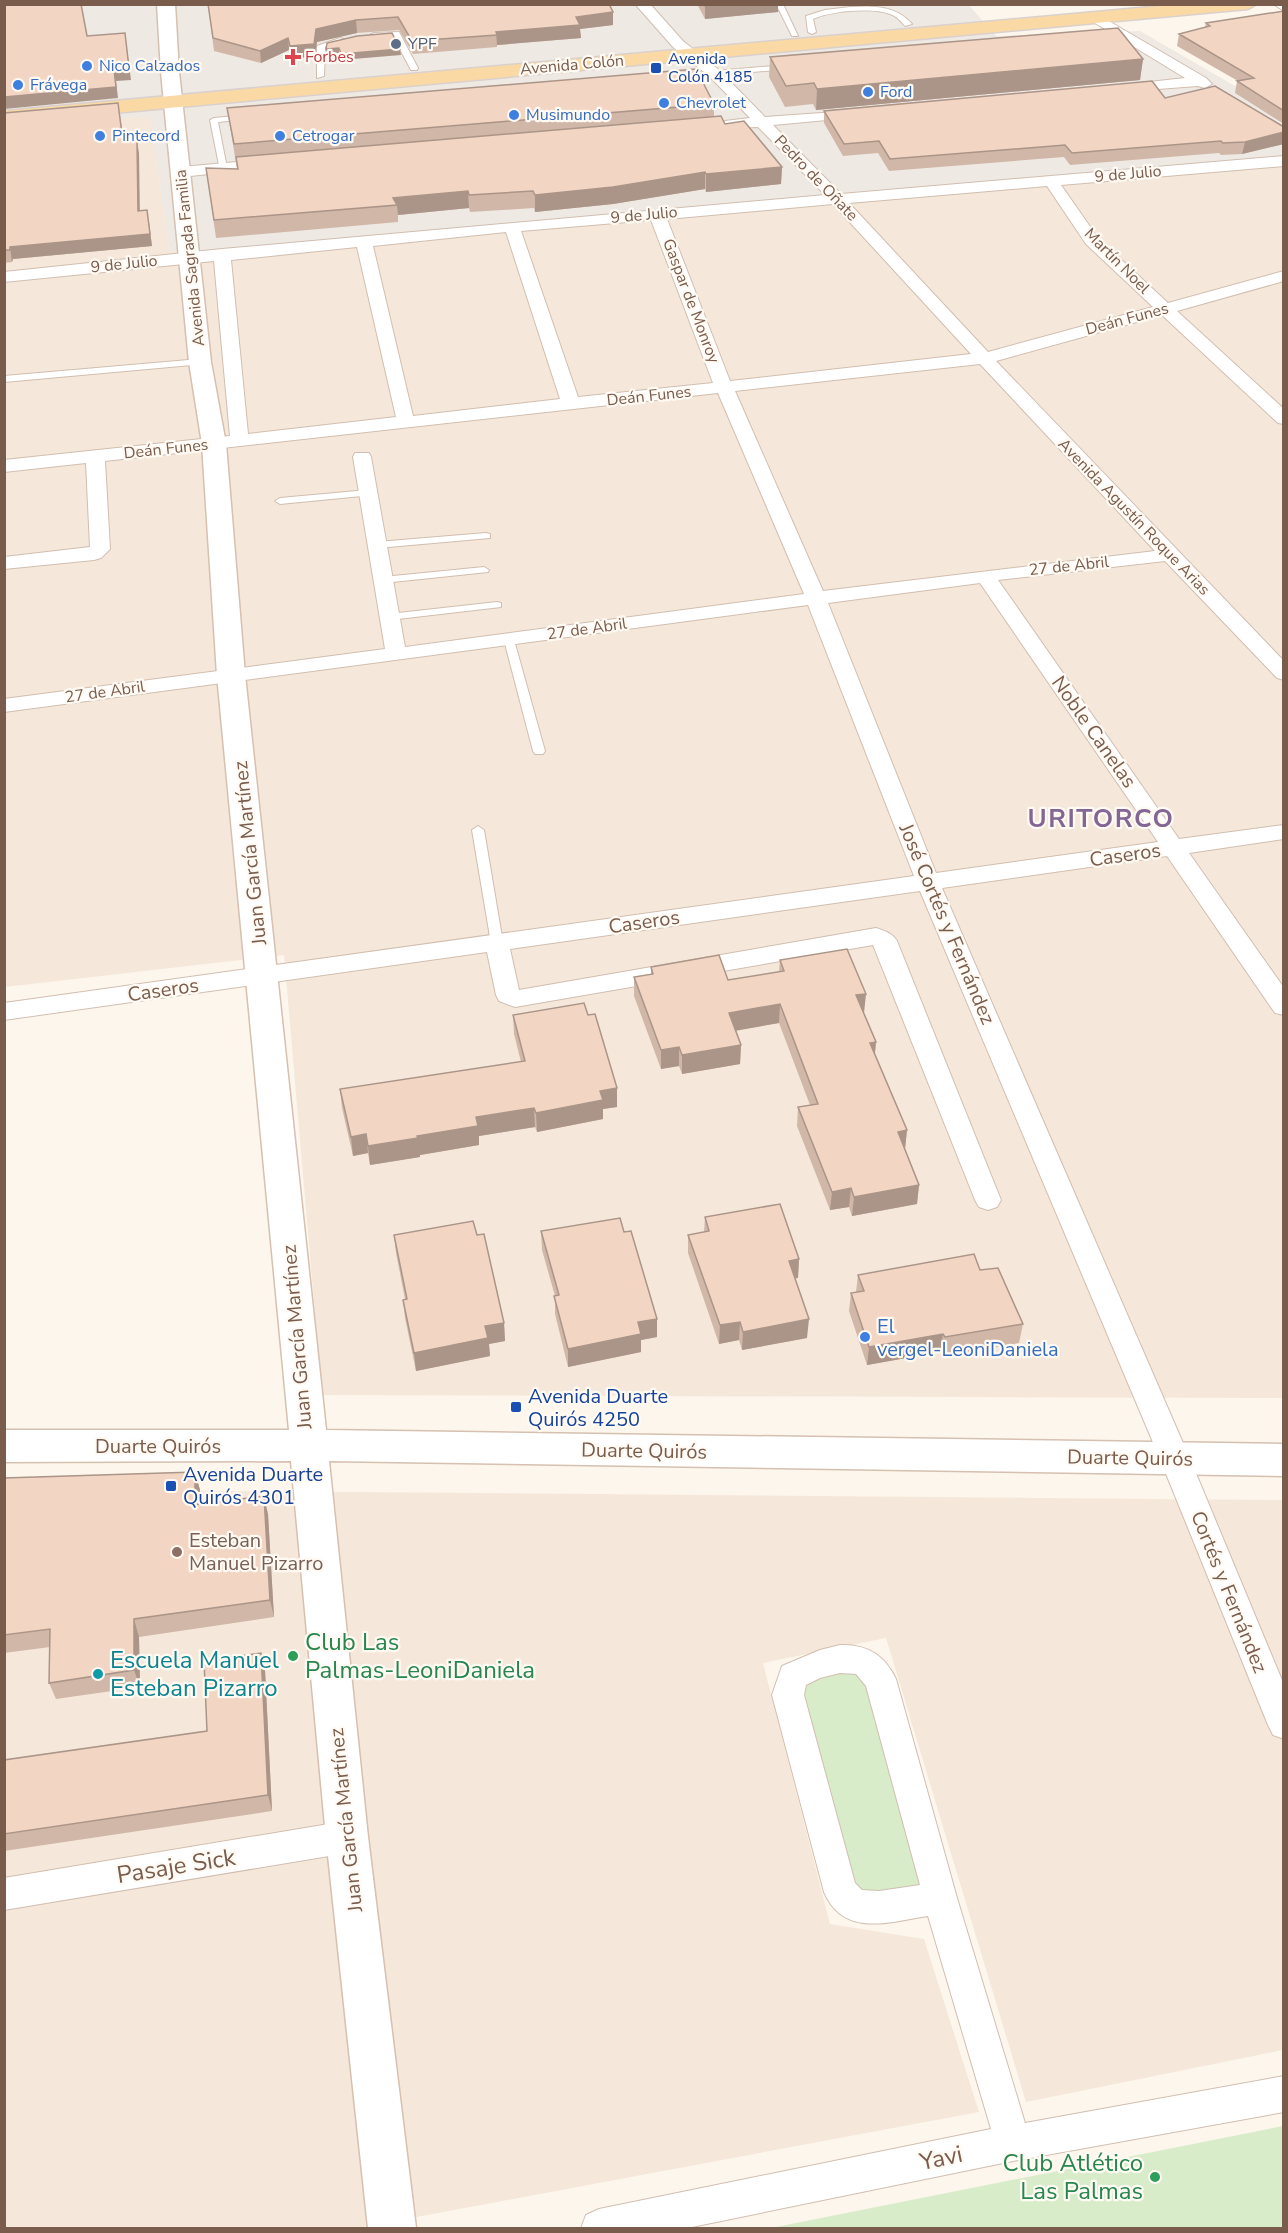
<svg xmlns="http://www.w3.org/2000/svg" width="1288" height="2233" font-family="'Nunito Sans',sans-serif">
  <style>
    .residential { fill: #f5e8da }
    .industrial { fill: #efe9e4 }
    .green { fill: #d8ecc9 }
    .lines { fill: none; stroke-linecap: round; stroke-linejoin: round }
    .service-casing { stroke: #d1beb0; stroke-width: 2 }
    .minor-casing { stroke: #d1beb0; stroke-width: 2 }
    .secondary-casing { stroke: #d6c0b0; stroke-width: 3 }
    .primary-casing { stroke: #dad1cd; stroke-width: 3 }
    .service { fill: #fff; fill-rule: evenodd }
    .minor { fill: #fff; fill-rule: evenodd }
    .secondary { fill: #fff; fill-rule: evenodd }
    .primary { fill: #fbd9a5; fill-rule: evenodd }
    .wall { fill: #d1b7a8 }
    .shaded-wall { fill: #aa9588 }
    .building { fill: #f3d5c3; stroke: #aa9588; stroke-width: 1.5 }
    .service-dot { fill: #5c6f8a; stroke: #fffaf3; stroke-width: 2 }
    .health-dot { fill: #e0444e; stroke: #fffaf3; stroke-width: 2 }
    .shop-dot { fill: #3f7fe0; stroke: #fffaf3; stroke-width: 2 }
    .transit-dot { fill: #1a4fb4; stroke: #fffaf3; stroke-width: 2 }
    .education-dot { fill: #8d6e63; stroke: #fffaf3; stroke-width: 2 }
    .leisure-dot { fill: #2e9e5b; stroke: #fffaf3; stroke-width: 2 }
    .culture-dot { fill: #0f9aa8; stroke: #fffaf3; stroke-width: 2 }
    .labels { text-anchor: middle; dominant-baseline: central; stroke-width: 4.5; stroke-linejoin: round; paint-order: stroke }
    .far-service-label { font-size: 16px; fill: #4e5e75; stroke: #fffaf3; text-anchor: start }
    .far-health-label { font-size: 16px; fill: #be3a42; stroke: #fffaf3; text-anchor: start }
    .far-transit-label { font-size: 16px; fill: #164399; stroke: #fffaf3; text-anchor: start }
    .far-street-label { font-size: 16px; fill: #7a5c4d; stroke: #fffaf3 }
    .far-shop-label { font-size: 16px; fill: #366cbe; stroke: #fffaf3; text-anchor: start }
    .street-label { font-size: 20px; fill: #7a5c4d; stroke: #fffaf3 }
    .shop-label { font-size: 20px; fill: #366cbe; stroke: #fffaf3; text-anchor: start }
    .transit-label { font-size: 20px; fill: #164399; stroke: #fffaf3; text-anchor: start }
    .education-label { font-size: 20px; fill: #785e54; stroke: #fffaf3; text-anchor: start }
    .near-leisure-label { font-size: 24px; fill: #27864d; stroke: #fffaf3; text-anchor: start }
    .near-culture-label { font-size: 24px; fill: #0d838f; stroke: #fffaf3; text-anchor: start }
    .near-street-label { font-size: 24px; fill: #7a5c4d; stroke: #fffaf3 }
    .district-label { font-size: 26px; font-weight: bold; letter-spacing: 1.5px; fill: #846695; stroke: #fffaf3 }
  </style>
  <rect width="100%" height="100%" fill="#fdf6ec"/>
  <!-- residential -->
  <path class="residential" d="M 150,115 L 169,249 L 1283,159 L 1283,1398 L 322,1395 L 284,955 L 5,987 L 4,129 Z
    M 5,1489 L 1283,1500 L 1283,2050 L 1026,2102 L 886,1638 L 763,1663 L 830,1924 L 924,1939 L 979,2112 L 358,2228 L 5,2228 Z"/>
  <!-- industrial -->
  <path class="industrial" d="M 968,4 L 996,36 L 1140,31 L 1283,114 L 1284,159 L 190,257 L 169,250 L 150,116 L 5,129 L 5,5 Z"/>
  <!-- green -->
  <path class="green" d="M 868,1665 L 940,1898 L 855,1906 L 793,1676 Z
    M 1283,2126 L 1283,2228 L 771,2228 Z"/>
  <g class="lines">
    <!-- service casing -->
    <g class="service-casing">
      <path id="service" d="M 776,4 L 783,4 L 798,36 L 792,36 Z
        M 850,7 C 873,6 895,5 912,24 L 905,26 C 901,21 896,16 890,14 C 872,7 830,11 813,19 L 816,32 L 812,34 L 808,32 L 806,16 L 825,10 Z
        M 399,32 L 418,68 L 417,70 L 411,70 L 393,36 L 374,37 L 370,35 L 374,33 Z
        M 340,38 L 347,40 L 325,47 L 324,76 L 317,78 L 317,46 Z
        M 786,65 L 789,65 L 789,69 L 680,78 L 676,76 L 680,74 Z
        M 246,115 L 249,115 L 249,119 L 218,122 L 227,168 L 220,170 L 210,120 L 214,118 Z
        M 200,359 L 203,360 L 203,364 L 4,382 L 4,376 Z
        M 368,490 L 373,493 L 372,495 L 280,504 L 275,501 L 280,498 Z
        M 486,533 L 490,534 L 490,538 L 377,548 L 372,545 L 377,542 Z
        M 484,567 L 489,570 L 488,572 L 383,583 L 378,580 L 383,577 Z
        M 497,602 L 501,603 L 501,607 L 389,620 L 384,617 L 389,614 Z
        M 509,637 L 514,640 L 545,751 L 543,754 L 535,754 L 533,751 L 504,640 Z
        M 478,826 L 484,830 L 503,943 L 497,947 L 491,943 L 472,830 Z"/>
    </g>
    <!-- minor casing -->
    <g class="minor-casing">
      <path id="minor" d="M 635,4 L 650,4 L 683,41 L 719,70 L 765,117 L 864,110 L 866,113 L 864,116 L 859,117 L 773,125 L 841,194 L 1284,156 L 1284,166 L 1061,185 L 1098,238 L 1168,303 L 1284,271 L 1284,281 L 1177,311 L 1284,409 L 1284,424 L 1278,423 L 1162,315 L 996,361 L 1284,661 L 1284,680 L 1277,678 L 1165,561 L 998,580 L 1179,839 L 1284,825 L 1284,839 L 1189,853 L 1284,988 L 1284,1015 L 1275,1013 L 1167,856 L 942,888 L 1190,1459 L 1284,1685 L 1284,1739 L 1273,1735 L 1268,1725 L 1160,1459 L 920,891 L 510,949 L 519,990 L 876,928 C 885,931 892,933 897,941 L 1001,1200 L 997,1207 L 988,1210 L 979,1207 L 975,1200 L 873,945 L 515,1007 L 499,1001 L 496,995 L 487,952 L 4,1020 L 4,1003 L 914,876 L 808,605 L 4,712 L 4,699 L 385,649 L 353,457 L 355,453 L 369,453 L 371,457 L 405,647 L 804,594 L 718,393 L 105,461 L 110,549 L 101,558 L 94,560 L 4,569 L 4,557 L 90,547 L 86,463 L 4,472 L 4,460 L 230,436 L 214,261 L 4,282 L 4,272 L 222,249 L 825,195 L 758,127 L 708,129 L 705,126 L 708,123 L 750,118 L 709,76 L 673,47 ZM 1047,186 L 1086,244 L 1153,307 L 988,352 L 849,203 ZM 833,204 L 971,354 L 730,381 L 667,219 ZM 651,220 L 713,383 L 578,397 L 521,231 ZM 506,232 L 560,399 L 413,416 L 373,246 ZM 357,247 L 396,417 L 248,434 L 231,260 ZM 980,364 L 1155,551 L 823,591 L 735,391 ZM 980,583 L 1158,842 L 936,873 L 828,603 Z
        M 1273,4 L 1284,4 L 1284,11 Z
        M 1095,13 L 1206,78 L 1212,84 L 1205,88 L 1198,86 L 1117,92 L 1115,89 L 1117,86 L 1122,85 L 1185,78 L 1090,20 L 1088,17 Z
        M 270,159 L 278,164 L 275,167 L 181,177 L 173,172 L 181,167 Z
        M 840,1645 C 867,1644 885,1655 896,1679 L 957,1898 L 1025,2123 L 1284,2076 L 1284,2112 L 1013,2161 L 687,2228 L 581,2228 L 586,2215 L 599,2209 L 991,2129 L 928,1916 C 889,1922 844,1938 824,1892 L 772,1695 L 782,1666 L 820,1650 ZM 840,1673 L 856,1674 L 866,1686 L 920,1885 L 879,1891 L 862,1890 L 855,1883 L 804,1695 L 806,1685 L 820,1678 Z
        M 347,1821 L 359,1826 L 364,1837 L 359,1848 L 347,1853 L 4,1910 L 4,1878 Z"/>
    </g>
    <!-- secondary casing -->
    <g class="secondary-casing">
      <path id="secondary" d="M 157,4 L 175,4 L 179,72 L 211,362 L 226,444 L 245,675 L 326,1430 L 1284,1444 L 1284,1476 L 329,1461 L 368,1837 L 416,2228 L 368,2228 L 326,1837 L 291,1461 L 4,1462 L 4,1430 L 289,1430 L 217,675 L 202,444 L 189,362 L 161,72 Z"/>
    </g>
    <!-- primary casing -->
    <g class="primary-casing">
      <path id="primary" d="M 1183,4 L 1257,4 L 1248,9 L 4,123 L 4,111 Z"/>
    </g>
    <!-- service -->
    <use href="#service" class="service"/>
    <!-- minor -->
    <use href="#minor" class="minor"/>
    <!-- secondary -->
    <use href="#secondary" class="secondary"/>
    <!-- primary -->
    <use href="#primary" class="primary"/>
  </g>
  <!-- wall -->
  <path class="wall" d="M 208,4 L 613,25 L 580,29 L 581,38 L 497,45 L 497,47 L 413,54 L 399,30 L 357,33 L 317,42 L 315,56 L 292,59 L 289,50 L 261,63 L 214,51 Z
    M 697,4 L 778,4 L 778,12 L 705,19 Z
    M 1284,11 L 1284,124 L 1235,93 L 1237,81 L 1238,81 L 1177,46 L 1179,34 L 1205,27 L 1206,23 Z
    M 770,57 L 1143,59 L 1140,80 L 816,110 L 813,104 L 785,107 L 769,77 Z
    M 1165,98 L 1284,127 L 1284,144 L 1242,154 L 1221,155 L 1219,153 L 1070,165 L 1064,157 L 889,171 L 878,153 L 843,156 L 824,123 L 824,111 Z
    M 118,103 L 124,142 L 139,153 L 139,211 L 149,222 L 152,246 L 13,259 L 12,262 L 4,263 L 4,113 Z
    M 714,104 L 714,116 L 782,167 L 781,184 L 706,192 L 705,189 L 613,204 L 535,212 L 534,208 L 470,212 L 469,208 L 398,215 L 398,222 L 216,238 L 206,168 L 237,169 L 227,108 Z
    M 780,960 L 864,1013 L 876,1042 L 875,1054 L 907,1130 L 905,1149 L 919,1185 L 917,1204 L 852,1216 L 849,1207 L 830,1210 L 797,1126 L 798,1107 L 810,1105 L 779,1023 L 736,1030 L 741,1045 L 740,1064 L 682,1074 L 679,1066 L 661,1069 L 634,996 L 634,977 L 651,975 L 651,967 L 728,980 L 779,972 Z
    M 513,1015 L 617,1107 L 603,1109 L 603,1119 L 537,1132 L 535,1127 L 479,1136 L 479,1145 L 420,1155 L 420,1157 L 370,1165 L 368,1153 L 353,1156 L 342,1108 L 340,1089 L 521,1062 L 514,1034 Z
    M 705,1217 L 799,1259 L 798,1278 L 795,1278 L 807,1338 L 742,1350 L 739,1340 L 719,1344 L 688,1253 L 688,1235 L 704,1232 Z
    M 541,1231 L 624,1232 L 657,1319 L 657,1337 L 641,1340 L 641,1352 L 568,1367 L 555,1314 L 555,1296 L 542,1250 Z
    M 394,1235 L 477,1235 L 504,1323 L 505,1341 L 489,1344 L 490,1356 L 416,1371 L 405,1318 L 403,1300 L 405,1299 L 396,1253 Z
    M 980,1270 L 1023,1324 L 1019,1343 L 942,1356 L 940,1352 L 867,1365 L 849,1311 L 851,1293 L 856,1292 L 858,1275 Z
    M 195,1472 L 200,1490 L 200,1505 L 268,1514 L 274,1617 L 139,1637 L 140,1687 L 56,1699 L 49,1683 L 50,1647 L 4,1653 L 4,1478 Z
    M 265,1670 L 272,1811 L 4,1851 L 4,1760 L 207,1731 Z"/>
  <!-- shaded-wall -->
  <path class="shaded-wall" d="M 725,4 L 778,4 L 778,12 L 705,19 L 705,6 Z
    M 613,12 L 613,25 L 580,29 L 581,38 L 497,45 L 496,32 L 576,17 Z
    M 356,20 L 357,33 L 317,42 L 315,56 L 292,59 L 290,46 L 316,29 Z
    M 125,33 L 131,80 L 116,81 L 118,98 L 4,109 L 4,97 L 114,70 Z
    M 288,38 L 289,50 L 261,63 L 260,51 Z
    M 339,48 L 339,53 L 327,55 L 326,49 Z
    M 400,49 L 401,55 L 341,60 L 341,54 Z
    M 1143,59 L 1140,80 L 816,110 L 817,89 Z
    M 1284,132 L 1284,144 L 1242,154 L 1245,142 Z
    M 137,141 L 139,153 L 140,223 L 138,211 Z
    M 782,167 L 781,184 L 706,192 L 706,174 Z
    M 705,172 L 705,189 L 613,204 L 535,212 L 535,195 Z
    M 468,191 L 469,208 L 398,215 L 397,205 L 393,198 Z
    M 147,210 L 152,246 L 13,259 L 12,262 L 10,247 Z
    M 866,994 L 864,1013 L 854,1014 L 856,995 Z
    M 780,1004 L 779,1023 L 729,1032 L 729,1013 Z
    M 876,1042 L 874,1061 L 870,1043 Z
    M 741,1045 L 740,1064 L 682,1074 L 682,1055 Z
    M 679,1047 L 679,1066 L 661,1069 L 661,1050 Z
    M 617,1088 L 617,1107 L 603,1109 L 603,1119 L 537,1132 L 536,1113 L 600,1091 Z
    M 534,1108 L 535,1127 L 479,1136 L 479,1145 L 420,1155 L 420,1157 L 370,1165 L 368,1146 L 417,1136 L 476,1117 Z
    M 907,1130 L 905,1149 L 898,1132 Z
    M 366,1134 L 368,1153 L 353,1156 L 351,1137 Z
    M 919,1185 L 917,1204 L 852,1216 L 854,1197 Z
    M 851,1188 L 849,1207 L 830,1210 L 832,1192 Z
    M 799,1259 L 798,1278 L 787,1280 L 789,1261 Z
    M 657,1319 L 657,1337 L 641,1340 L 641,1352 L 568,1367 L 568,1349 L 638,1322 Z
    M 809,1319 L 807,1338 L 742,1350 L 743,1332 Z
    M 740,1322 L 739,1340 L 719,1344 L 720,1325 Z
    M 504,1323 L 505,1341 L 489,1344 L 490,1356 L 416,1371 L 414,1353 L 485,1326 Z
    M 943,1334 L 940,1352 L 867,1365 L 869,1347 Z
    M 195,1472 L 200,1490 L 200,1523 L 195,1505 Z
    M 264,1496 L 268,1514 L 274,1617 L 270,1600 Z
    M 134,1619 L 139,1637 L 140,1687 L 134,1670 Z
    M 261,1653 L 265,1670 L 272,1811 L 268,1795 Z"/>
  <!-- building -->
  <path class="building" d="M 4,4 L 81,4 L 87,36 L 125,33 L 129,68 L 114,70 L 116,87 L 4,97 Z
    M 208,4 L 609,4 L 613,12 L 576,17 L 580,25 L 496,32 L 497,35 L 412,41 L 398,17 L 356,20 L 316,29 L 314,44 L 290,46 L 288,38 L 260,51 L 213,38 Z
    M 704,4 L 725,4 L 705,6 Z
    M 1284,11 L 1284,111 L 1237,81 L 1254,78 L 1179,34 L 1210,26 L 1206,23 Z
    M 1118,28 L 1143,59 L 817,89 L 814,83 L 786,86 L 770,57 Z
    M 392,33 L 400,49 L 341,54 L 339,48 L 326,49 L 327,43 L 357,36 Z
    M 696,69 L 714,104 L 234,144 L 227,108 Z
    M 1152,81 L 1165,98 L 1215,86 L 1284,127 L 1284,132 L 1245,142 L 1223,143 L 1221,141 L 1072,153 L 1065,145 L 890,159 L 879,141 L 844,144 L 824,111 Z
    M 118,103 L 123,142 L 137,141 L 138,211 L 147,210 L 150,234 L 10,247 L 10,250 L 4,250 L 4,113 Z
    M 721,116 L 725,124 L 744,121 L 782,167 L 706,174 L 705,172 L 613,187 L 535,195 L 533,191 L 469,195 L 468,191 L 393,198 L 397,205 L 214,220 L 206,168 L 238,169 L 236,157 Z
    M 847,949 L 866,994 L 856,995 L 876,1042 L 870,1043 L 907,1130 L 898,1132 L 919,1185 L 854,1197 L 851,1188 L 832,1192 L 798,1107 L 818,1104 L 780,1004 L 729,1013 L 741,1045 L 682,1055 L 679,1047 L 661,1050 L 634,977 L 653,974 L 651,967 L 719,955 L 728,980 L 784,971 L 780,960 Z
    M 584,1003 L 588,1015 L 595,1014 L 617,1088 L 600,1091 L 603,1100 L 536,1113 L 534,1108 L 476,1117 L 478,1126 L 417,1136 L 418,1138 L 368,1146 L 366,1134 L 351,1137 L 340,1089 L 525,1061 L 513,1015 Z
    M 780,1204 L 799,1259 L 789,1261 L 809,1319 L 743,1332 L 740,1322 L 720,1325 L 688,1235 L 709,1231 L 705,1217 Z
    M 620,1218 L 624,1232 L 631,1231 L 657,1319 L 638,1322 L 641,1334 L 568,1349 L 554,1296 L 559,1295 L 541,1231 Z
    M 473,1221 L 477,1235 L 484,1234 L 504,1323 L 485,1326 L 488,1338 L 414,1353 L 403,1300 L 407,1299 L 394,1235 Z
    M 974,1254 L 980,1270 L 998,1268 L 1023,1324 L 945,1337 L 943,1334 L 869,1347 L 851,1293 L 864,1291 L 858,1275 Z
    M 195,1472 L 195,1505 L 264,1496 L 270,1600 L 134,1619 L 134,1670 L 49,1683 L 50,1629 L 4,1635 L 4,1478 Z
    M 261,1653 L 268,1795 L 4,1834 L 4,1760 L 207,1731 L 204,1661 Z"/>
  <!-- markers -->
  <circle class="service-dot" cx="396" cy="44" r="6"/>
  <path class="health-dot" d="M290 48h6v6h6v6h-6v6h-6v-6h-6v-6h6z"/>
  <g class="shop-dot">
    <circle cx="87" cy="66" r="6"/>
    <circle cx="18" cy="85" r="6"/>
    <circle cx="868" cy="92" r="6"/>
    <circle cx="664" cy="103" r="6"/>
    <circle cx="514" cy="115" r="6"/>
    <circle cx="100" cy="136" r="6"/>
    <circle cx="280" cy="136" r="6"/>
    <circle cx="865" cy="1337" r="6"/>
  </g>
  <g class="transit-dot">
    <rect x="650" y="62" width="12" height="12" rx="3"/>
    <rect x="510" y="1401" width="12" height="12" rx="3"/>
    <rect x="165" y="1480" width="12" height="12" rx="3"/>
  </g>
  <circle class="education-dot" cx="177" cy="1552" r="6"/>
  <g class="leisure-dot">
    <circle cx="293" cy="1656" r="6"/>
    <circle cx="1155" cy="2177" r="6"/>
  </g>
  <circle class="culture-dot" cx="98" cy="1674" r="6"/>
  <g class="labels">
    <!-- far-service labels -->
    <g class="far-service-label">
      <text x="408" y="44">YPF</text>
    </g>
    <!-- far-health labels -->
    <g class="far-health-label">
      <text x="305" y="57">Forbes</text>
    </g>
    <!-- far-transit labels -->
    <g class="far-transit-label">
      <text x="668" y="59">Avenida<tspan x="668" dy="18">Colón 4185</tspan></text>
    </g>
    <!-- far-street labels -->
    <g class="far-street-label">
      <text transform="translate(572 65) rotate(-5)">Avenida Colón</text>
      <text transform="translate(1128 174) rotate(-5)">9 de Julio</text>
      <text transform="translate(816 178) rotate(46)">Pedro de Oñate</text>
      <text transform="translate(644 215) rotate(-5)">9 de Julio</text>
      <text transform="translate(190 258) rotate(-96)">Avenida Sagrada Familia</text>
      <text transform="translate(1117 261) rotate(45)">Martín Noel</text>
      <text transform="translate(124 264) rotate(-6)">9 de Julio</text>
      <text transform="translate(691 301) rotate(69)">Gaspar de Monroy</text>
      <text transform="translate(1127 319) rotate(-15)">Deán Funes</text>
      <text transform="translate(649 396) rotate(-6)">Deán Funes</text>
      <text transform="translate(166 449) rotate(-6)">Deán Funes</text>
      <text transform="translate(1134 517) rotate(46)">Avenida Agustín Roque Arias</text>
      <text transform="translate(1069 566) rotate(-6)">27 de Abril</text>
      <text transform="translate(587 629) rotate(-8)">27 de Abril</text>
      <text transform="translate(105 692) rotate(-8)">27 de Abril</text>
    </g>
    <!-- far-shop labels -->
    <g class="far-shop-label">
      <text x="99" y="66">Nico Calzados</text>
      <text x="30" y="85">Frávega</text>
      <text x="880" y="92">Ford</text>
      <text x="676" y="103">Chevrolet</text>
      <text x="526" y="115">Musimundo</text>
      <text x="112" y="136">Pintecord</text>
      <text x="292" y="136">Cetrogar</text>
    </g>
    <!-- street labels -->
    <g class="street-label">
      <text transform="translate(1094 732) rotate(55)">Noble Canelas</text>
      <text transform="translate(250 853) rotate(-96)">Juan García Martínez</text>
      <text transform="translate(1125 855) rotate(-8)">Caseros</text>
      <text transform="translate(644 922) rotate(-8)">Caseros</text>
      <text transform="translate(947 924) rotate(67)">José Cortés y Fernández</text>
      <text transform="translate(163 990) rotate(-8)">Caseros</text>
      <text transform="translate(297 1337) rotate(-95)">Juan García Martínez</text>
      <text x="158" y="1446">Duarte Quirós</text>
      <text transform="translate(644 1451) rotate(1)">Duarte Quirós</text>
      <text transform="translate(1130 1458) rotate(1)">Duarte Quirós</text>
      <text transform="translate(1229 1592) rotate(68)">Cortés y Fernández</text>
      <text transform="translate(346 1820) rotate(-96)">Juan García Martínez</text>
    </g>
    <!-- shop labels -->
    <g class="shop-label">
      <text x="877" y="1326">El<tspan x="877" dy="23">vergel-LeoniDaniela</tspan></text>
    </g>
    <!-- transit labels -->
    <g class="transit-label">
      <text x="528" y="1396">Avenida Duarte<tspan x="528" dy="23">Quirós 4250</tspan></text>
      <text x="183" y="1474">Avenida Duarte<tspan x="183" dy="23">Quirós 4301</tspan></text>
    </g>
    <!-- education labels -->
    <g class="education-label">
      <text x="189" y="1540">Esteban<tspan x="189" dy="23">Manuel Pizarro</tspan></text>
    </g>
    <!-- near-leisure labels -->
    <g class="near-leisure-label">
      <text x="305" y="1642">Club Las<tspan x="305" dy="28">Palmas-LeoniDaniela</tspan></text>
      <text x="1143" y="2163" text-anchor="end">Club Atlético<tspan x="1143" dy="28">Las Palmas</tspan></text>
    </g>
    <!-- near-culture labels -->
    <g class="near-culture-label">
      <text x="110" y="1660">Escuela Manuel<tspan x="110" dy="28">Esteban Pizarro</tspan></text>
    </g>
    <!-- near-street labels -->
    <g class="near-street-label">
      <text transform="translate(176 1866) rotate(-9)">Pasaje Sick</text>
      <text transform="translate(941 2158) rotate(-12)">Yavi</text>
    </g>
    <!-- district labels -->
    <g class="district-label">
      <text x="1101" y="818">URITORCO</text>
    </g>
  </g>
  <!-- border -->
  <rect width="1288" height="2233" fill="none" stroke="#7a5c4d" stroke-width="12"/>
</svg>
